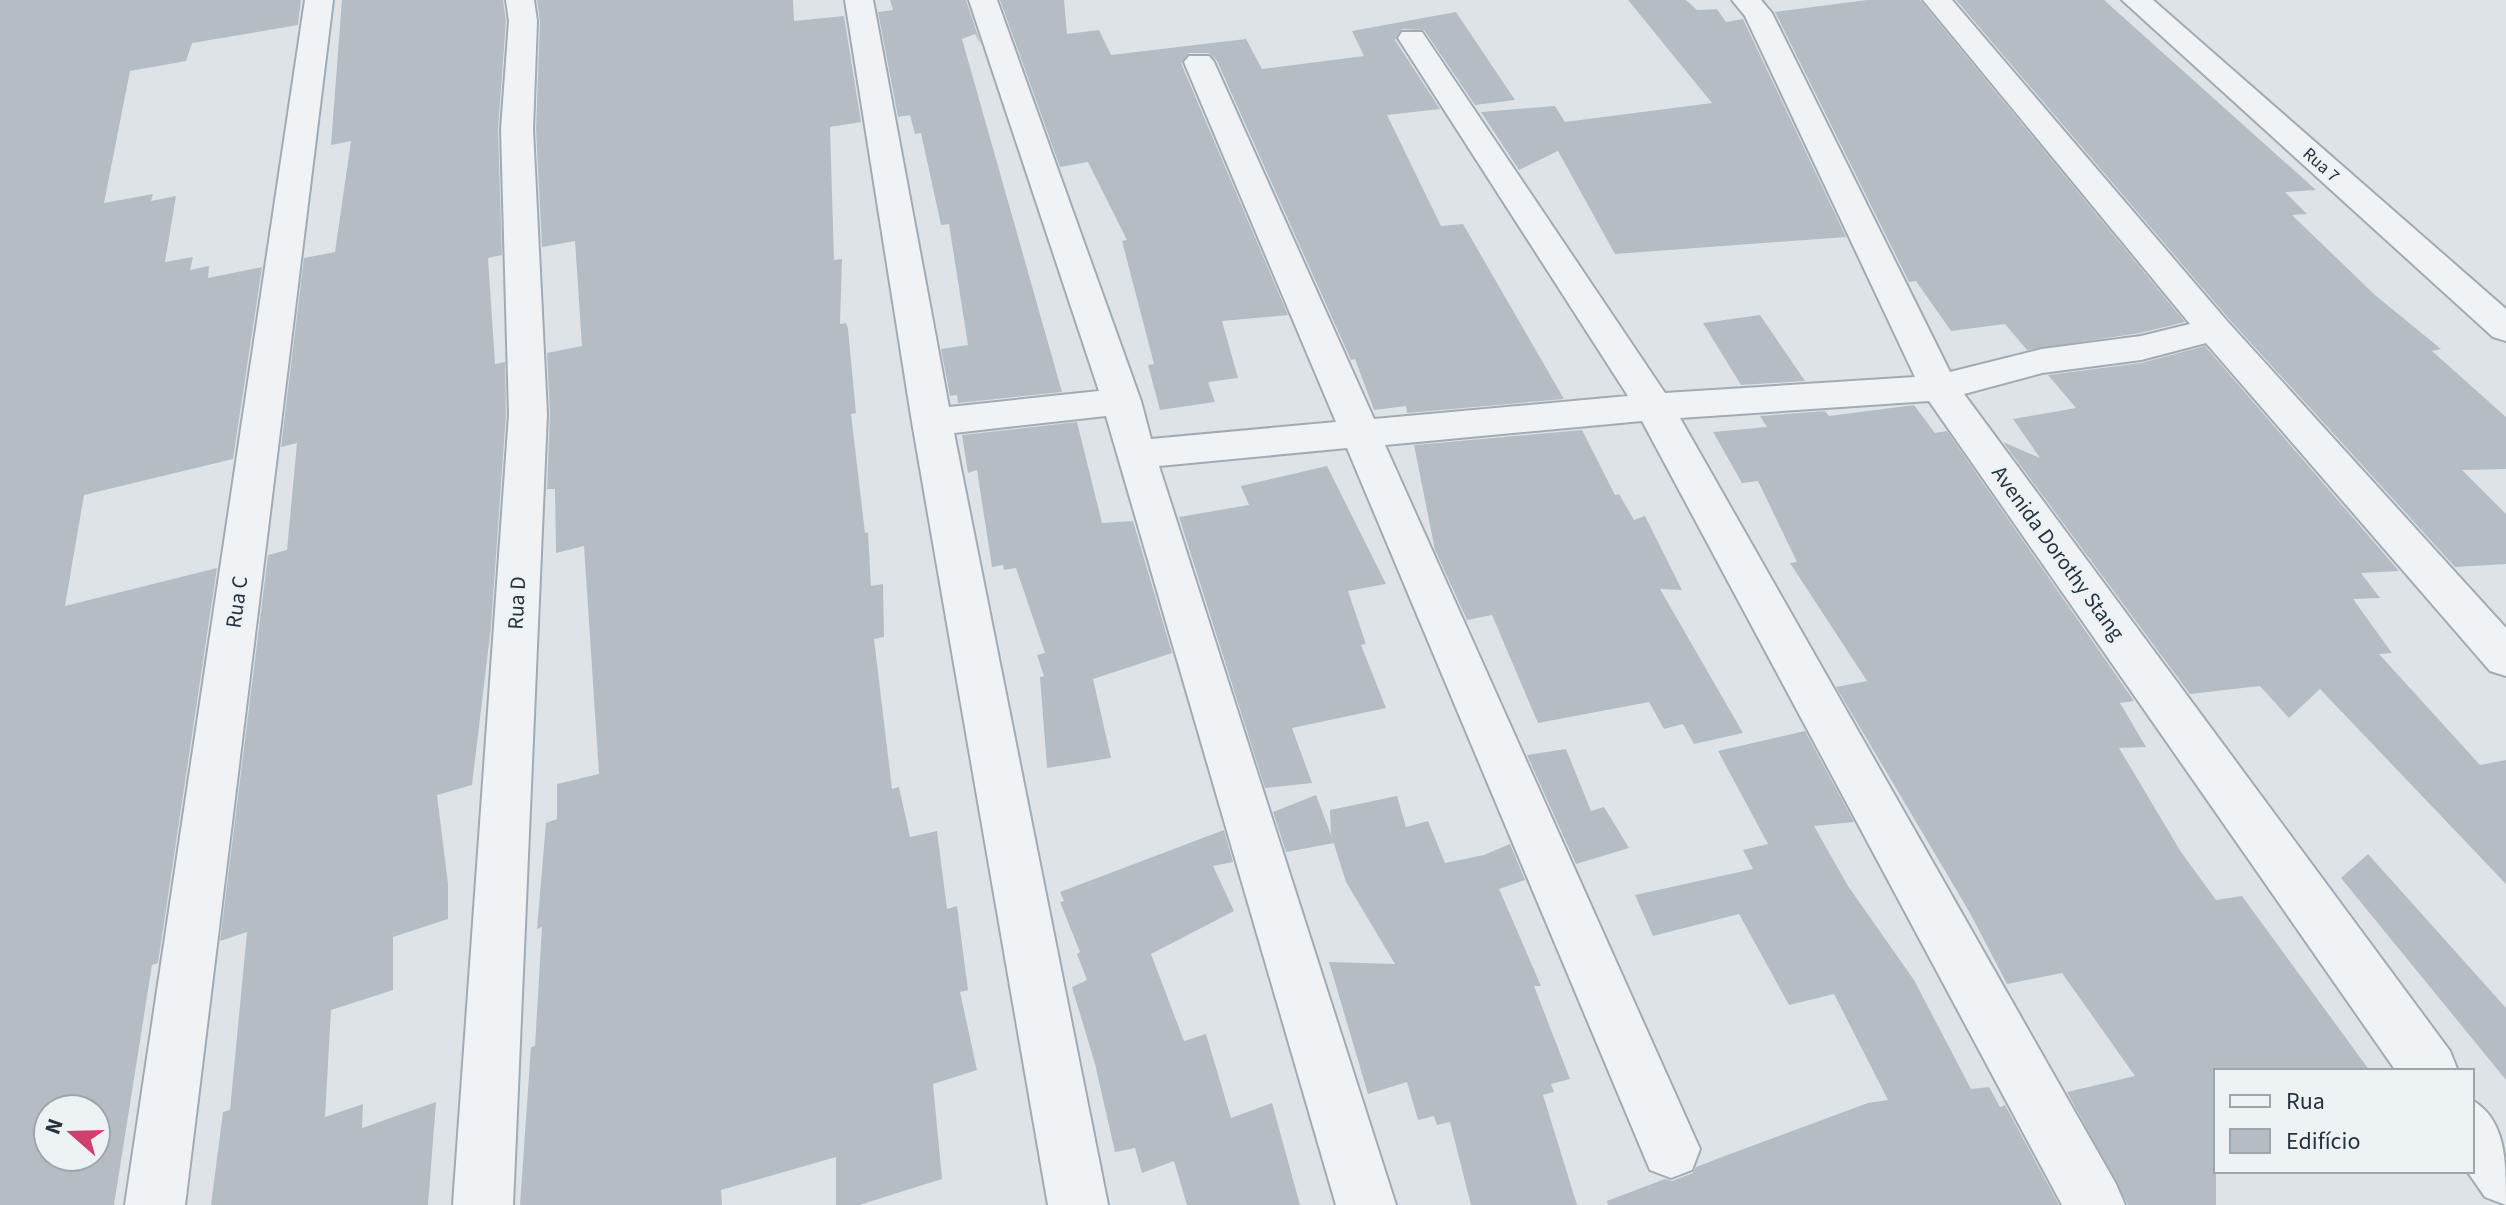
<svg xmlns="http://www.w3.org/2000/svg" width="2506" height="1205" font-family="'Source Sans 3',sans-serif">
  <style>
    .building { fill: #b5bdc4; fill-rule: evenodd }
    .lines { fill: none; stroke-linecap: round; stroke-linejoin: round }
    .minor-casing { stroke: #a3abb2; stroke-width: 4 }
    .minor { fill: #f0f3f6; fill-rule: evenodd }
    .labels { text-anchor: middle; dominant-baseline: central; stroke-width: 7; stroke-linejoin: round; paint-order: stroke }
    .far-street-label { font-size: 18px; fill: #27333f; stroke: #edf2f5 }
    .street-label { font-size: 22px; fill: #27333f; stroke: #edf2f5 }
  </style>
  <rect width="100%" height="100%" fill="#dee3e8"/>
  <!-- building -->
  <path class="building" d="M 0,0 L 301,0 L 298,25 L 192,43 L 186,61 L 130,71 L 104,203 L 153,194 L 151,201 L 176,196 L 165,262 L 193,257 L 190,270 L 209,266 L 208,278 L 262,267 L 233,459 L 84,495 L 65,606 L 217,568 L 158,963 L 152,965 L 114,1205 L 0,1205 ZM 48,1109 L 96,1109 L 96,1157 L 48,1157 Z
    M 342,0 L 503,0 L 506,21 L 498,129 L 502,255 L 488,258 L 495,364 L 505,362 L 506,414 L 491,627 L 472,785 L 437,795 L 448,884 L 448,919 L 393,937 L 393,990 L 331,1010 L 325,1117 L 363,1104 L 362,1128 L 436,1102 L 428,1205 L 211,1205 L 223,1112 L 230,1110 L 247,932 L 220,941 L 268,555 L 287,550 L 297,443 L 281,447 L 304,258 L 335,252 L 351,141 L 331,145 Z
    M 537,0 L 793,0 L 794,21 L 844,16 L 861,122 L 830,127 L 834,260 L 842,259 L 840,324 L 846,323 L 848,329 L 856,413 L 851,414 L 865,533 L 868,532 L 871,586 L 883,584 L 884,637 L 874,639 L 892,789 L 899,787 L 910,837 L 937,831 L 947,909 L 957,906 L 968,990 L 960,992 L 977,1070 L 933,1084 L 942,1179 L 859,1205 L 836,1205 L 836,1157 L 721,1190 L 722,1205 L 520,1205 L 531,1047 L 535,1046 L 542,927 L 537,929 L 546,823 L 557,819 L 557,784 L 599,774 L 584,546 L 556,553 L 555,489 L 547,489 L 550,414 L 547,353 L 582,346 L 575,241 L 542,247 L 536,129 L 540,21 Z
    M 890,0 L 966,0 L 981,45 L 975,34 L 962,39 L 1062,392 L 958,403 L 957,395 L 950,396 L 941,349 L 968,345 L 949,224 L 941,225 L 921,133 L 915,134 L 910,115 L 898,117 L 878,12 L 893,10 Z
    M 1000,0 L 1064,0 L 1067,34 L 1099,30 L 1111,55 L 1246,39 L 1262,69 L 1364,56 L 1352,31 L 1456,12 L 1515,100 L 1475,105 L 1424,30 L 1402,29 L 1395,40 L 1440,109 L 1387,115 L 1441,226 L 1463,224 L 1564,399 L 1407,413 L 1406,406 L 1374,410 L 1355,359 L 1351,360 L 1217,61 L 1209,53 L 1189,53 L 1181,63 L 1288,315 L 1222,321 L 1238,378 L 1208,382 L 1215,402 L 1160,410 L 1148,365 L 1154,364 L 1122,241 L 1127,240 L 1088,162 L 1060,167 Z
    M 1628,0 L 1686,0 L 1697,10 L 1717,9 L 1726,22 L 1743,19 L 1846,237 L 1615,254 L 1558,151 L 1519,170 L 1481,112 L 1555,106 L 1565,122 L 1712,103 Z
    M 1867,0 L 1920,0 L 2185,322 L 2140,333 L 2027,350 L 2005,324 L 1951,331 L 1916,281 L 1909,282 L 1775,12 Z
    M 1956,0 L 2104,0 L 2316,190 L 2285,192 L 2307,214 L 2292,215 L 2375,295 L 2441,349 L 2432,351 L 2506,417 L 2506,469 L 2462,470 L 2506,514 L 2506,564 L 2455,567 L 2229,319 Z
    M 1760,315 L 1805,381 L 1741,385 L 1703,323 Z
    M 2205,346 L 2399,571 L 2361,573 L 2380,598 L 2353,599 L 2392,653 L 2379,654 L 2480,765 L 2506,760 L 2506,884 L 2320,689 L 2289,718 L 2260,686 L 2190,694 L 2003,442 L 2040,458 L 2013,419 L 2076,408 L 2048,375 L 2141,363 Z
    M 1914,405 L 1935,433 L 1947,431 L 2134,701 L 2120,703 L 2146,747 L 2119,748 L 2181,852 L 2216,900 L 2242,896 L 2370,1071 L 2216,1071 L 2216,1205 L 2128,1205 L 2067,1092 L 2135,1076 L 2062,973 L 2007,984 L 1970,913 L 1836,687 L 1867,681 L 1790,563 L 1797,562 L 1758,481 L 1742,483 L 1713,432 L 1767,427 L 1760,416 L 1825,411 L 1829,416 Z
    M 1077,422 L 1102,523 L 1133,521 L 1172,653 L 1093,679 L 1111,758 L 1047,768 L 1040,677 L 1044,676 L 1037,655 L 1045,653 L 1016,568 L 1004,570 L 1003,565 L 992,567 L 977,470 L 968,473 L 962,435 Z
    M 1582,430 L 1615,495 L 1619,494 L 1634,520 L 1645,516 L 1682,590 L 1660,589 L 1743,733 L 1694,744 L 1683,724 L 1664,729 L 1649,702 L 1538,723 L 1492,615 L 1467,620 L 1435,550 L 1414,445 Z
    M 1327,466 L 1386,584 L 1348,591 L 1366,644 L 1361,645 L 1386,708 L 1292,728 L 1312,783 L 1265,788 L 1179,517 L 1249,505 L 1241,486 Z
    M 1805,731 L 1854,822 L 1814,826 L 1848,886 L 1914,980 L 1971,1089 L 1989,1087 L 2000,1107 L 2005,1105 L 2059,1205 L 1608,1205 L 1607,1201 L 1665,1179 L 1672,1181 L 1693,1173 L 1696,1167 L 1722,1157 L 1868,1103 L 1888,1100 L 1834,994 L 1789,1005 L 1739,914 L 1653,936 L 1635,895 L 1753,869 L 1743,850 L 1768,844 L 1718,751 Z
    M 1566,749 L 1591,811 L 1604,807 L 1629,848 L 1576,864 L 1527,755 Z
    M 1316,795 L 1334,843 L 1286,852 L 1273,812 Z
    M 1397,796 L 1406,827 L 1428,821 L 1445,863 L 1484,855 L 1510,844 L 1525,880 L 1499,889 L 1541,986 L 1534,986 L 1570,1079 L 1551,1084 L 1554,1092 L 1543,1095 L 1577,1205 L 1471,1205 L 1450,1122 L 1437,1125 L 1434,1116 L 1418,1120 L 1407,1082 L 1368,1094 L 1329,962 L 1395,964 L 1346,882 L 1331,834 L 1330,810 Z
    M 1224,830 L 1233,862 L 1213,866 L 1234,911 L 1151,954 L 1184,1041 L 1206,1034 L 1231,1118 L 1272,1103 L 1300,1205 L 1187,1205 L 1174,1161 L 1142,1173 L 1135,1148 L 1115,1152 L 1095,1064 L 1072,987 L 1087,980 L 1077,954 L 1080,952 L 1060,902 L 1064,901 L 1060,892 Z
    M 2368,854 L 2506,1008 L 2506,1080 L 2341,878 Z"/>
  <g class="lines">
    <!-- minor casing -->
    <g class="minor-casing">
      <path id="minor" d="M 305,0 L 333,0 L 185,1205 L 125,1205 Z
        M 506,0 L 534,0 L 537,21 L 533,129 L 547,414 L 513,1205 L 453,1205 L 509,414 L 501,129 L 509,21 Z
        M 845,0 L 873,0 L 949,407 L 1099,391 L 969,0 L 997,0 L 1141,401 L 1151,439 L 1336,422 L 1184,62 L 1189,56 L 1209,56 L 1214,62 L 1374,419 L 1628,396 L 1398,38 L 1402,32 L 1422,32 L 1665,393 L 1915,377 L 1745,16 L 1732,0 L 1761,0 L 1772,13 L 1950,372 L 2042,349 L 2141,336 L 2190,324 L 1923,0 L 1952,0 L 2227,321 L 2506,628 L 2506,676 L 2490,671 L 2206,343 L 2141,360 L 2042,373 L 1964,394 L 2450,1051 L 2458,1071 L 2396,1071 L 1929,401 L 1680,418 L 2116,1184 L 2125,1205 L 2062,1205 L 1642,421 L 1385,445 L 1700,1149 L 1692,1170 L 1671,1178 L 1650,1170 L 1347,448 L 1159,466 L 1396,1205 L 1336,1205 L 1106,416 L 954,433 L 1108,1205 L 1048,1205 L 912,422 Z
        M 2122,0 L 2153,0 L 2506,309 L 2506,341 L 2493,337 Z
        M 2472,1100 C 2506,1120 2506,1160 2506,1205 L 2485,1197 L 2467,1171 L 2472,1171 Z"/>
    </g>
    <!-- minor -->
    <use href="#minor" class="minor"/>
  </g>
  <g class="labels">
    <!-- far-street labels -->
    <g class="far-street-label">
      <text transform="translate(2321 165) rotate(42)">Rua 7</text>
    </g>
    <!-- street labels -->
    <g class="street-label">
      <text transform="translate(2058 553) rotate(54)">Avenida Dorothy Stang</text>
      <text transform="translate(237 602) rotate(-82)">Rua C</text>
      <text transform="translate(517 603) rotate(-87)">Rua D</text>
    </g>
  </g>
  <!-- legend -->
  <rect x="2214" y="1069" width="260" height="104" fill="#edf2f5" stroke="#9ea6ac" stroke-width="2"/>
  <rect x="2230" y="1095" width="40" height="12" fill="#f0f3f6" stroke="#9ea6ac" stroke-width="2"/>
  <text x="2286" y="1109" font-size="24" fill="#27333f">Rua</text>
  <rect x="2230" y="1129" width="40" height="24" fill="#b5bdc4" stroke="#9ea6ac" stroke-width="2"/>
  <text x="2286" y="1149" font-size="24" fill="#27333f">Edifício</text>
  <!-- north arrow -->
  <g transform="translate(72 1133) rotate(290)"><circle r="38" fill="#edf2f5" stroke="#9ea6ac" stroke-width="2"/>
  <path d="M0-6L14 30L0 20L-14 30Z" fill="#d03f6d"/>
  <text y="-12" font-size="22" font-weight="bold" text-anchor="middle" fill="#27333f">N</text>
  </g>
</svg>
